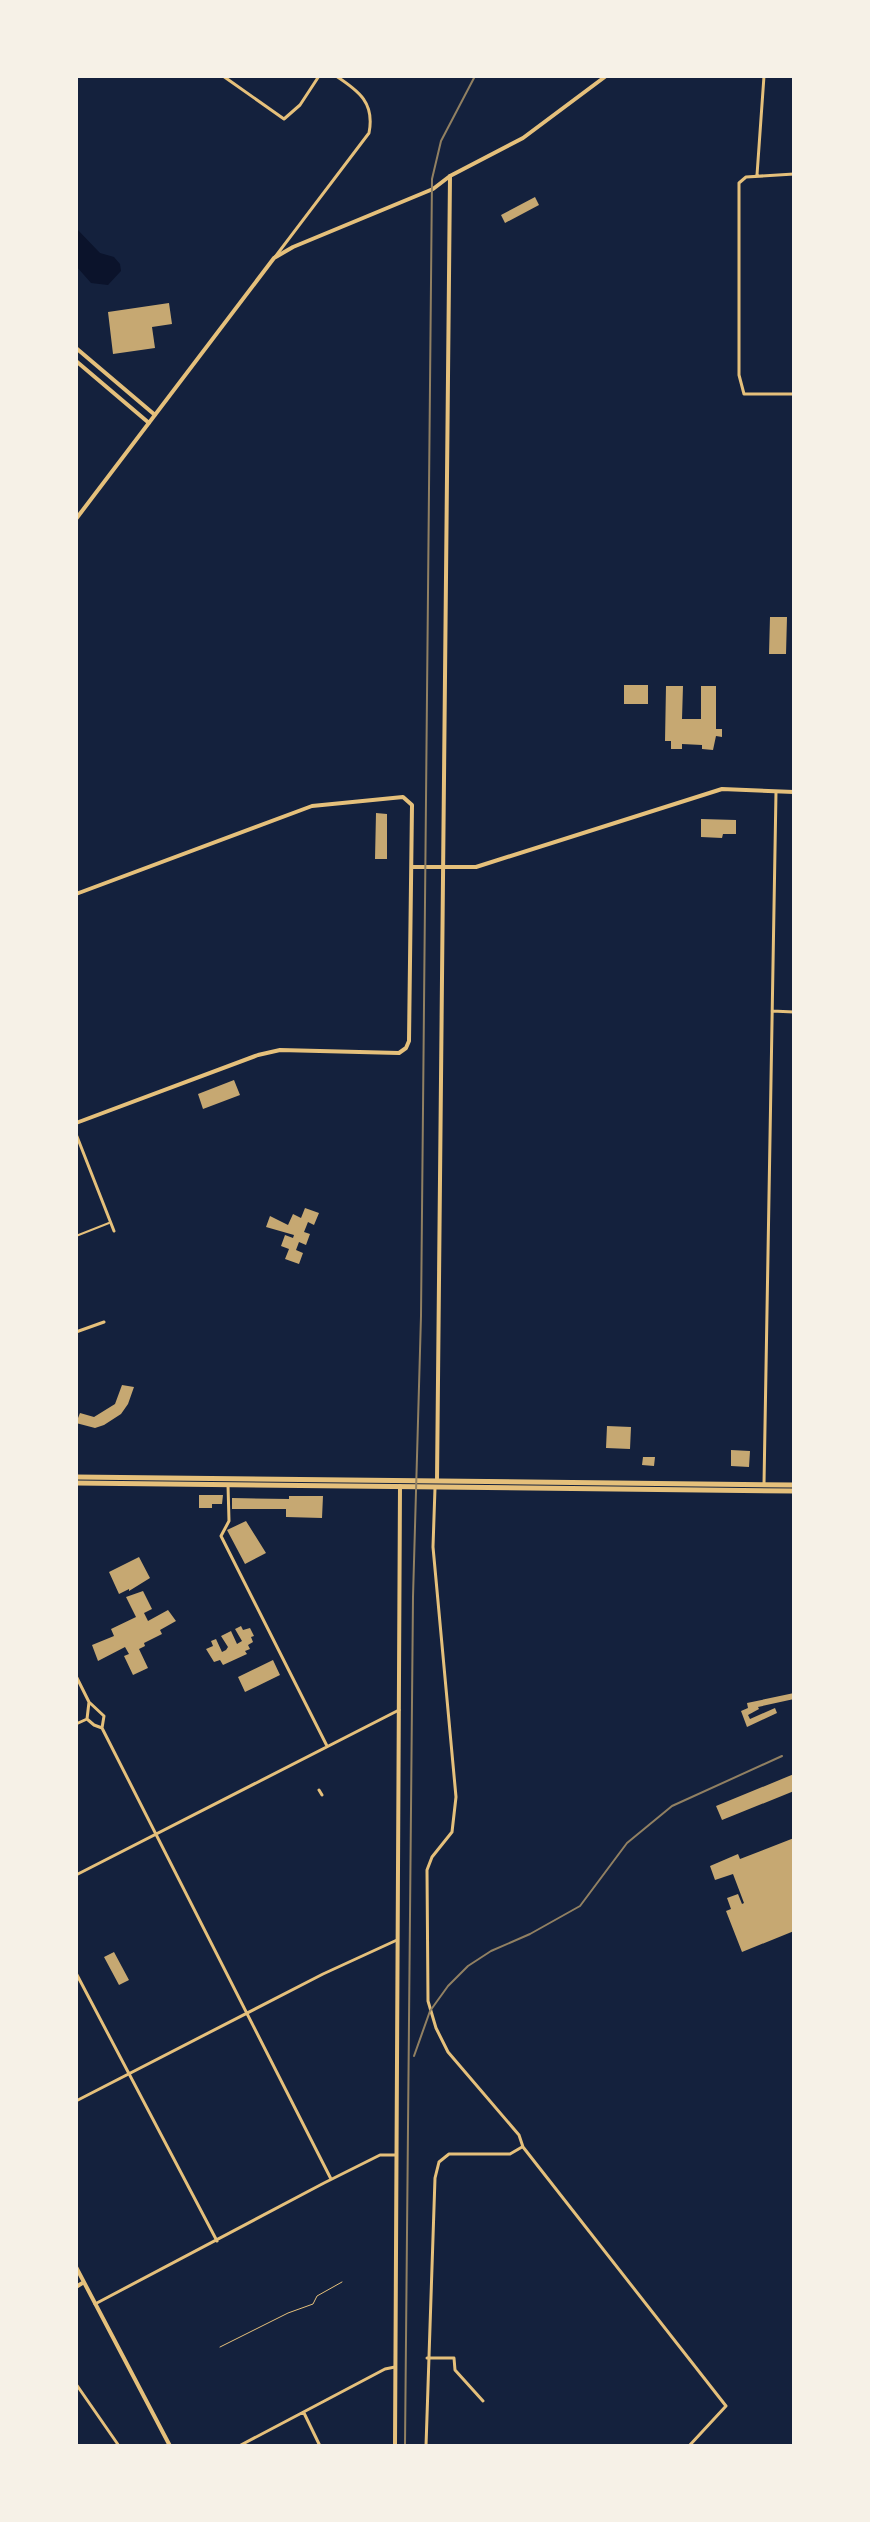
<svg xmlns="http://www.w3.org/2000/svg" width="870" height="2522" font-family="Overpass,sans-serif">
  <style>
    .water { fill: #0b132b }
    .building { fill: #c6a872 }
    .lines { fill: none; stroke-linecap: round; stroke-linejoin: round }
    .service { stroke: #e5c07b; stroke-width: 1 }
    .pedestrian { stroke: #e5c07b; stroke-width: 2 }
    .minor { stroke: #e5c07b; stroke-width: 3 }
    .tertiary { stroke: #e5c07b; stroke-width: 4 }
    .secondary { stroke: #e5c07b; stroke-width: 4 }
    .primary { stroke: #e5c07b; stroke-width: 5 }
    .rail { stroke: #918062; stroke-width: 2 }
  </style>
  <rect width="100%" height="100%" fill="#14213d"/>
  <!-- water -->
  <path class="water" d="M 76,228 L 100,253 L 114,257 L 120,264 L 121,271 L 108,285 L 91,283 L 76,266 Z"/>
  <!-- building -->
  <path class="building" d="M 535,197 L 539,205 L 505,223 L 501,215 Z
    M 169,303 L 172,324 L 152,327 L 155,348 L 113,354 L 108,312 Z
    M 770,617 L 787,617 L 786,654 L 769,654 Z
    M 624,685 L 648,685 L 648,704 L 624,704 Z
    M 666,686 L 683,686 L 682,719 L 701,719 L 701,686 L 716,686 L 716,729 L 722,729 L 722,737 L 716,736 L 713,750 L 702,749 L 702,745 L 682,744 L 682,749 L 671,749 L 671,741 L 665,741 Z
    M 376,813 L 387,814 L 387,859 L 375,859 Z
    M 701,819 L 736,820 L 736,834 L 723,834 L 722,838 L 701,837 Z
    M 234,1080 L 240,1095 L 203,1109 L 198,1094 Z
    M 305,1208 L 319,1213 L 314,1225 L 308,1222 L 304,1232 L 310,1234 L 306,1245 L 299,1242 L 296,1250 L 303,1253 L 299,1264 L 285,1259 L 289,1249 L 281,1246 L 285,1235 L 293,1238 L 294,1235 L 266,1227 L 270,1216 L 288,1225 L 293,1214 L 301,1218 Z
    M 122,1385 L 134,1387 L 128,1404 L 121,1414 L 104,1425 L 95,1428 L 76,1423 L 80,1413 L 94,1417 L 115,1404 Z
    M 607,1426 L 631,1427 L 630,1449 L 606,1448 Z
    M 731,1450 L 750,1451 L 749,1467 L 731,1466 Z
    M 643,1457 L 655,1457 L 654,1466 L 642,1465 Z
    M 199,1495 L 223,1495 L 222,1504 L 212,1504 L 212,1508 L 199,1508 Z
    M 289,1496 L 323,1496 L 322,1518 L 286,1517 L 286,1509 L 232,1509 L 232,1498 L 289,1499 Z
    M 246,1521 L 266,1553 L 245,1564 L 227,1530 Z
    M 139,1557 L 150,1578 L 129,1591 L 129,1589 L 119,1594 L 109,1572 Z
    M 143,1591 L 152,1609 L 144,1613 L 148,1621 L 168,1610 L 176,1621 L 160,1630 L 162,1634 L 144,1643 L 145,1646 L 139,1649 L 148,1668 L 133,1675 L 124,1656 L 129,1654 L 125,1647 L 98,1661 L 92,1645 L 114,1636 L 111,1629 L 136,1617 L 126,1597 Z
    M 241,1626 L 243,1630 L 250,1628 L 254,1636 L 251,1637 L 253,1642 L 248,1645 L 250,1649 L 245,1651 L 247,1654 L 223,1665 L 220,1660 L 214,1662 L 206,1649 L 213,1646 L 211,1641 L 216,1639 L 222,1652 L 226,1650 L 228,1647 L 221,1636 L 231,1631 L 237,1644 L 242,1641 L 235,1629 Z
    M 273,1660 L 280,1675 L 245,1692 L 238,1677 Z
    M 794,1693 L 794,1699 L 758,1707 L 759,1709 L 748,1715 L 750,1719 L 775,1708 L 777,1713 L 747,1727 L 741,1711 L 748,1708 L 747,1703 Z
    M 794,1774 L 794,1791 L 722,1820 L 716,1806 Z
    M 794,1838 L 794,1931 L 742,1952 L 726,1911 L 731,1909 L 727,1898 L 738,1894 L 742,1904 L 744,1903 L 733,1874 L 715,1880 L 710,1866 L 738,1854 L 740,1859 Z
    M 114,1952 L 129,1980 L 119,1985 L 104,1957 Z"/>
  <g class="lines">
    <!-- service -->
    <path class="service" d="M 220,2347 L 288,2313 L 313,2304 L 317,2296 L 342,2282"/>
    <!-- pedestrian -->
    <path class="pedestrian" d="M 76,1236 L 109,1223"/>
    <!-- minor -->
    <path class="minor" d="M 223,76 L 284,119 L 300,105 L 319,76
      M 794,174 L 746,177 L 739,183 L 739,375 L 744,394 L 794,394
      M 757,175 L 764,76
      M 275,257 L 369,133 C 375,103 359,91 336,76
      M 772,1011 L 794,1012
      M 76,1134 L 114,1231
      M 76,1332 L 104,1322
      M 764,1484 L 776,792
      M 228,1485 L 229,1521 L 221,1536 L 327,1746
      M 435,1488 L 433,1547 L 456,1797 L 452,1832 L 432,1857 L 427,1870 L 428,2001 L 436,2028 L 448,2052 L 519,2135 L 523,2147 L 726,2406 L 689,2446
      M 76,1676 L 89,1702 L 104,1716 L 102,1728 L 331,2179
      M 89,1702 L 87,1719 L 94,1725 L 102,1728
      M 76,1724 L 87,1719
      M 319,1790 L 322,1795
      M 76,1875 L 399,1710
      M 76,1973 L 217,2241
      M 76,2101 L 323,1974 L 397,1940
      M 95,2304 L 324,2183 L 380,2155 L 396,2155
      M 427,2358 L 454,2358 L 455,2370 L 483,2401
      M 76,2384 L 119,2446
      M 304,2413 L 320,2446
      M 239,2446 L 385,2369 L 395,2367
      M 426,2446 L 435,2178 L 439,2162 L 449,2154 L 510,2154 L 522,2147"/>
    <!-- tertiary -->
    <path class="tertiary" d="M 412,867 L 476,867 L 722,789 L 794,792
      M 76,894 L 312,806 L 403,797 L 412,805 L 409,1041 L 406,1048 L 399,1053 L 280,1050 L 258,1055 L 76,1123
      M 437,1481 L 450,176
      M 76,2267 L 170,2446
      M 76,2287 L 84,2282
      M 395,2446 L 400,1486"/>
    <!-- secondary -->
    <path class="secondary" d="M 76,348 L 155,415
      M 76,361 L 149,423
      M 76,519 L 274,258 L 293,247 L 433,189 L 450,176 L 523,138 L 606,76"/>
    <!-- primary -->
    <path class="primary" d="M 76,1477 L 794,1485
      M 76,1483 L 794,1491"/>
    <!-- rail -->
    <path class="rail" d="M 414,2056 L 430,2011 L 448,1986 L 468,1966 L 491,1951 L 530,1934 L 580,1906 L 627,1843 L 672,1806 L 782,1756
      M 405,2446 L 413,1597 L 421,1316 L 432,179 L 441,141 L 475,76"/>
  </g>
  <!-- border -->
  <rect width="870" height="2522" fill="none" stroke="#f6f1e7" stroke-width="156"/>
</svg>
